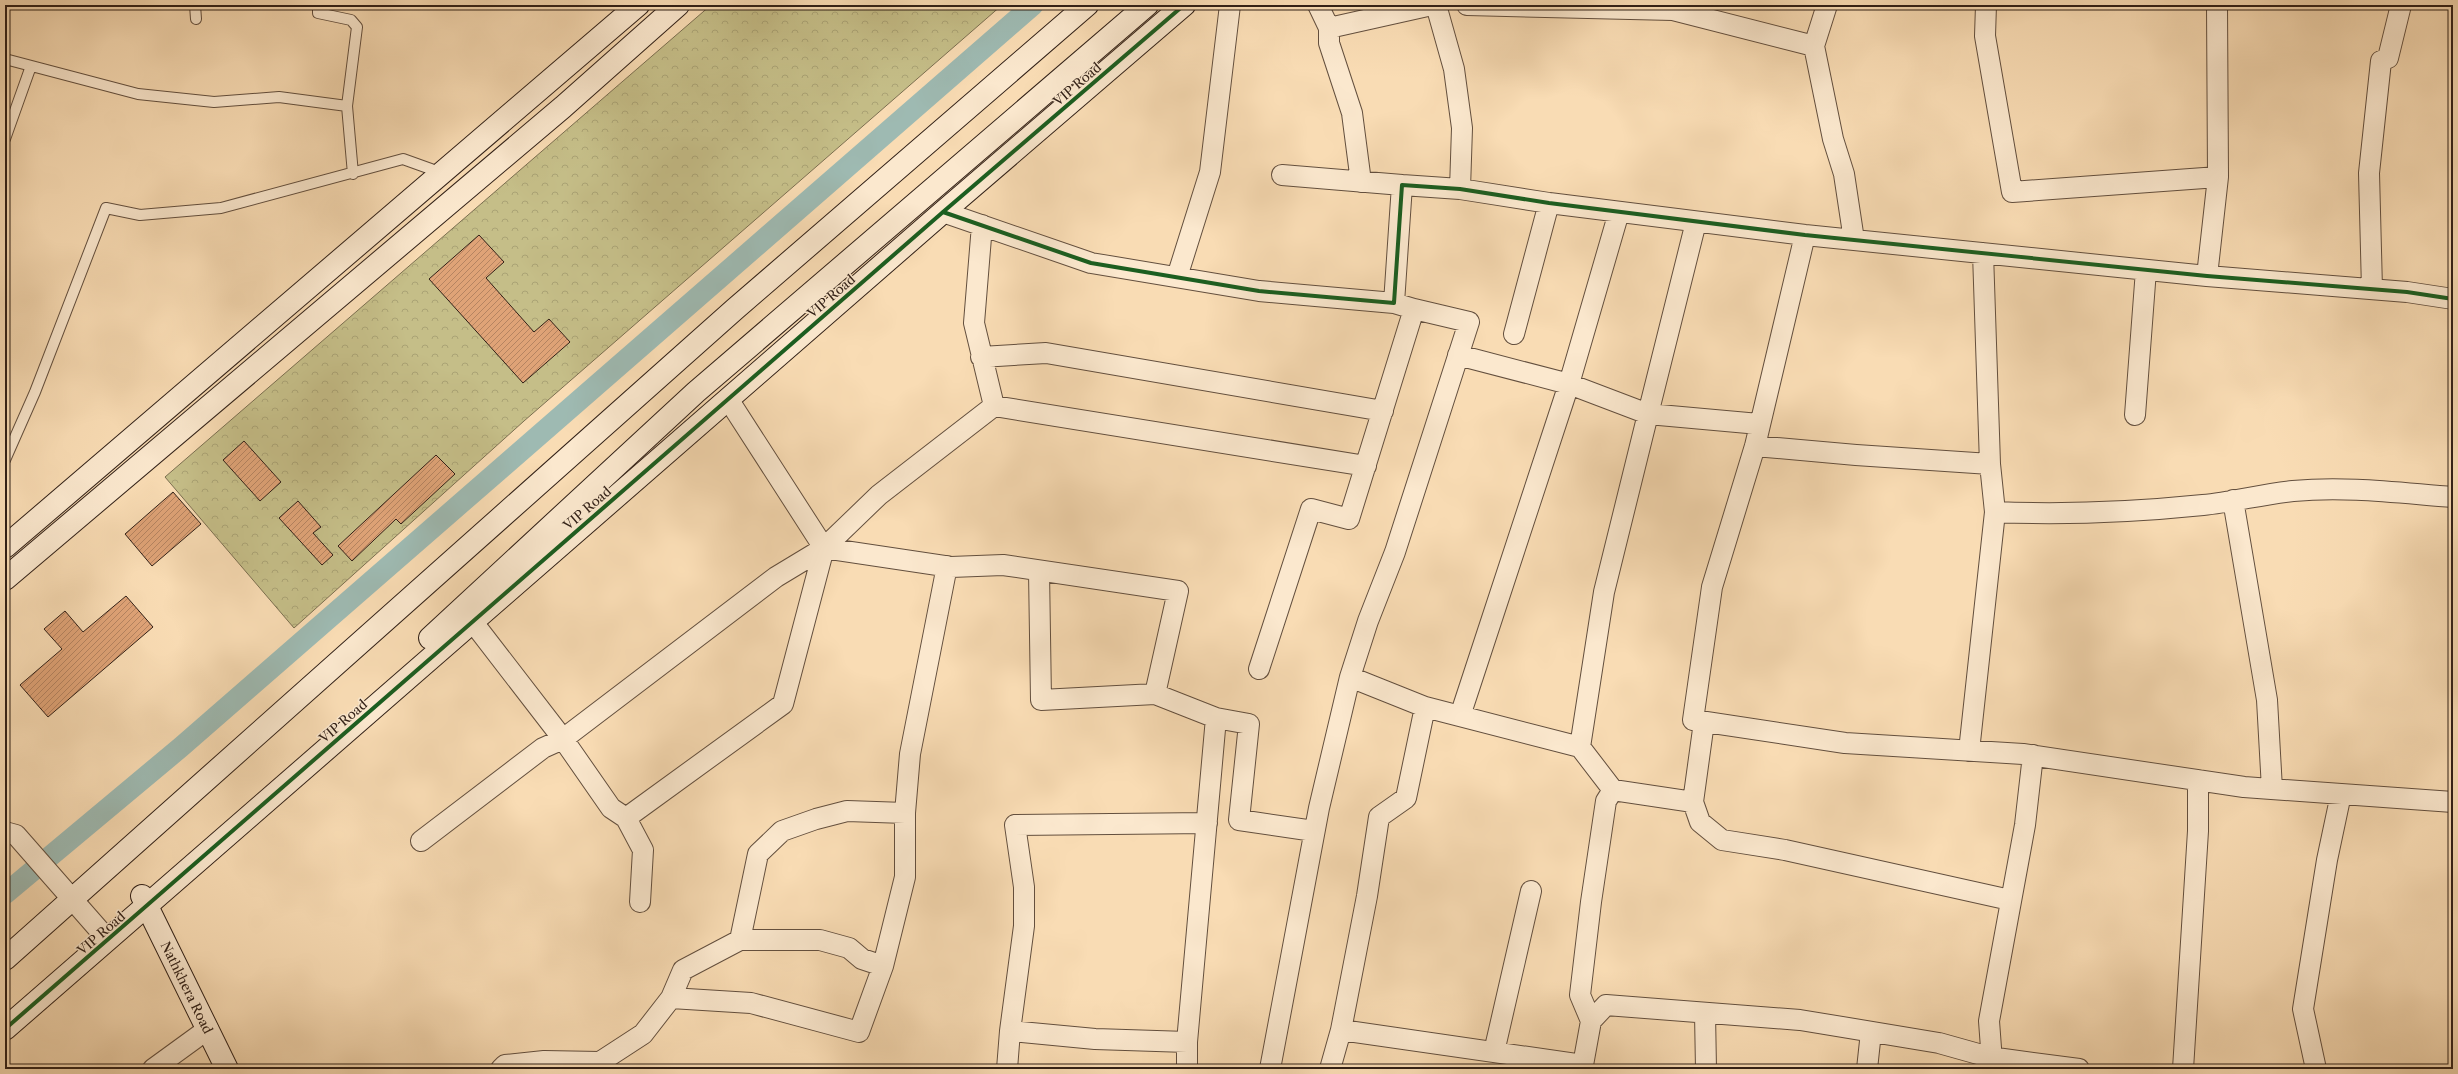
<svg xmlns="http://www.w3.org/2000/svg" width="2458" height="1074" font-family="'Libre Caslon Text',serif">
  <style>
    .park { fill: url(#park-crowns); stroke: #7b6f50 }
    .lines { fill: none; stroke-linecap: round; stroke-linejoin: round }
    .canal { stroke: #9ebab2; stroke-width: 21 }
    .building { fill: url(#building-hatch); stroke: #312017 }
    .lane-casing { stroke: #634f3e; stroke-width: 12 }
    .street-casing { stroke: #634f3e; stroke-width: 22 }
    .secondary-casing { stroke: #312017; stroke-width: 24 }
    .lane { stroke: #fbe8ce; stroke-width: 10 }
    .street { stroke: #fbe8ce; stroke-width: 20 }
    .secondary { stroke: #fbe8ce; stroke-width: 22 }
    .cycleway-casing { stroke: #fbe8ce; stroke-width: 6 }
    .cycleway { stroke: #1b5e20; stroke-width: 4 }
    .labels { text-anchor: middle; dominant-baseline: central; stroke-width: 3; stroke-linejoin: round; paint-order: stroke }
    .street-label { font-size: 13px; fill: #312017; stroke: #fbe8ce }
  </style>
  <defs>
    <pattern id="park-crowns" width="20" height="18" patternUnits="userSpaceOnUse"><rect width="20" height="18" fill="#c5be88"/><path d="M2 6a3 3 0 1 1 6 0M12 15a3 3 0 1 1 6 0" fill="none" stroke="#aaa375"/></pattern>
    <pattern id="building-hatch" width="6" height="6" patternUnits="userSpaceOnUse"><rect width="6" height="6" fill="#dfa377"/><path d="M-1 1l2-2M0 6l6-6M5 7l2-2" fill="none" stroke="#b58461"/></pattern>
  </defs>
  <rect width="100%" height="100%" fill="#f9dcb4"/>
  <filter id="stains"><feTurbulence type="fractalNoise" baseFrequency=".005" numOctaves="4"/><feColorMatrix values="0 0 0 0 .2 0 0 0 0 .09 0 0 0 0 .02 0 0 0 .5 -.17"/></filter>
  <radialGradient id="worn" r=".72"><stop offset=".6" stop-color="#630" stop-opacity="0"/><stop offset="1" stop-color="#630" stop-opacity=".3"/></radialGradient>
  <!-- park -->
  <path class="park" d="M 711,5 L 1002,5 L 524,421 L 294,628 L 165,477 Z"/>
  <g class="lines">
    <!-- canal -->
    <path class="canal" d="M 5,894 L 181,747 L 1033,5"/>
  </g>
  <!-- building -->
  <path class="building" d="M 479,235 L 504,262 L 486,278 L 534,332 L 549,319 L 570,342 L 523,383 L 429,279 Z
    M 244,441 L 281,482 L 260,501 L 223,460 Z
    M 436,455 L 455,474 L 401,524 L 396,519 L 352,561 L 338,546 Z
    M 173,492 L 201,524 L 152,566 L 125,534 Z
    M 298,501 L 321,527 L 313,533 L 333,555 L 322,565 L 279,518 Z
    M 126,596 L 153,627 L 48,717 L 20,685 L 62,649 L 44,629 L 65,611 L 83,632 Z"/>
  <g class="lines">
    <!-- lane casing -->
    <g class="lane-casing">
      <path id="lane" d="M 195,5 L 196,19
        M 318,5 L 318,13 L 351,20 L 357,27 L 347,106
        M 5,59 L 138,94 L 214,102 L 279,97 L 347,106 L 353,174
        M 5,139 L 31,66
        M 5,460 L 35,392 L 106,208 L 140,215 L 221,208 L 403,159 L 442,173"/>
    </g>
    <!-- street casing -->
    <g class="street-casing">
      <path id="street" d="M 1318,5 L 1329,28 L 1329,43 L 1352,113 L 1361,182
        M 1436,5 L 1454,69 L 1462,128 L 1460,189
        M 1467,5 L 1673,10 L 1814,46 L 1827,5
        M 1986,5 L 1985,36 L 2012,192 L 2218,177
        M 1329,28 L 1432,5
        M 1814,46 L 1833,139 L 1844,174 L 1854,240
        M 1282,175 L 1402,185
        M 943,212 L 1091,263 L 1259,291 L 1394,303 L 1402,185 L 1460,189 L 1549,203 L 1805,235 L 2207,276 L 2407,292 L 2453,299
        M 982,225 L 974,323 L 994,406
        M 1805,235 L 1755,446 L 1712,587 L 1693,720 L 1845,743 L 2023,754 L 2244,787 L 2453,802
        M 1983,253 L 1990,464 L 1995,512 C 2064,515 2134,512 2203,505 C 2233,502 2263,494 2293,491 C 2347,486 2399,493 2453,497
        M 2207,276 L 2218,177 L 2217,5
        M 1177,277 L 1210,172 L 1230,5
        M 2372,289 L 2369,173 L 2381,61 L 2388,58 L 2401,5
        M 1514,334 L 1549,203
        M 1458,355 L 1569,384 L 1648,414 L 1696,222
        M 981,357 L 1046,353 L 1383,411
        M 728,399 L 824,548 L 951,567 L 1003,565 L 1178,591 L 1155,694
        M 2135,415 L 2146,270
        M 1755,446 L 1856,455 L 1990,464
        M 2233,500 L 2267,700 L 2272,789
        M 1039,571 L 1041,700 L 1155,694 L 1216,718 L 1187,1042
        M 472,621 L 563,739 L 611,808 L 626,818 L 643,850 L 640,902
        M 1259,669 L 1311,509 L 1349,519 L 1414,309 L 1394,303
        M 1350,677 L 1368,621 L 1395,552 L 1469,322 L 1414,309
        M 1460,716 L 1569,384 L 1619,212
        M 1216,718 L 1249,724 L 1239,820 L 1314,831
        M 1580,747 L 1613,790
        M 1969,751 L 1995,512
        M 1693,802 L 1700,822 L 1722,840 L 1785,850 L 2010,900
        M 626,818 L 783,704 L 824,548
        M 5,832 L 16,835 L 101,932
        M 421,841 L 543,748 L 563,739 L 776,577 L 824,548 L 879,495 L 994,406 L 1366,466
        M 740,940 L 758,854 L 782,831 L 816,819 L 847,811 L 905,813
        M 671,998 L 751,1003 L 859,1032 L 883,966 L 905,877 L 905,813 L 910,754 L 947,566
        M 1705,1013 L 1706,1069
        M 1591,1021 L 1580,995 L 1591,902 L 1606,801 L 1613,790 L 1693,802 L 1704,722
        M 1341,1030 L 1367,896 L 1379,817 L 1406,798 L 1425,707 L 1580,747 L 1604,592 L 1648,414 L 1759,424
        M 1010,1031 L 1024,926 L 1024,887 L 1015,825 L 1207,823
        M 1494,1052 L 1531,891
        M 600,1062 L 643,1034 L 671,998 L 683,970 L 740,940 L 820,940 L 849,948 L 862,959 L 883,966
        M 153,1069 L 208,1029
        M 501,1069 L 505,1065 L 544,1061 L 600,1062 L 606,1069
        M 1007,1069 L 1010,1031 L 1095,1039 L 1187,1042 L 1187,1069
        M 1270,1069 L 1319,808 L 1350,677 L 1425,707
        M 1330,1069 L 1341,1030 L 1583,1065 L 1591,1021 L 1606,1005 L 1800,1020 L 1939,1043 L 1989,1057 L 2079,1069
        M 1867,1069 L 1871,1032
        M 1987,1069 L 1991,1048 L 1989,1021 L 2025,825 L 2033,755
        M 2183,1069 L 2198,831 L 2198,780
        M 2316,1069 L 2303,1009 L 2327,860 L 2341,794"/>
    </g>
    <!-- secondary casing -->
    <g class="secondary-casing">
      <g id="secondary">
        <path d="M 5,547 L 638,5"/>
        <path d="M 5,579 L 563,107 L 678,5"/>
        <path d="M 430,638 L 696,392 L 1147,5"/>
        <path id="s1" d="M 142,896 L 227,1069"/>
        <path d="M 5,959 L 735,309 L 1087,5"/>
        <path d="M 5,1029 L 943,212 L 1184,5"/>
      </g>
    </g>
    <!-- lane -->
    <use href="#lane" class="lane"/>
    <!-- street -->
    <use href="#street" class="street"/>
    <!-- secondary -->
    <use href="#secondary" class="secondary"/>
    <!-- cycleway casing -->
    <g class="cycleway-casing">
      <path id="cycleway" d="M 943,212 L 1091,263 L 1259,291 L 1394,303 L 1402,185 L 1460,189 L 1549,203 L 1805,235 L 2207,276 L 2407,292 L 2453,299
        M 5,1029 L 943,212 L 1184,5"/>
    </g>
    <!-- cycleway -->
    <use href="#cycleway" class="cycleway"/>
  </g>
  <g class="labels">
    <!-- street labels -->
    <g class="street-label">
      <text transform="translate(1077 84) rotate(-41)">VIP Road</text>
      <text transform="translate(831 296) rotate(-41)">VIP Road</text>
      <text transform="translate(587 508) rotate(-41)">VIP Road</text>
      <text transform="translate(343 721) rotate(-41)">VIP Road</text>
      <text transform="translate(101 933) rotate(-41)">VIP Road</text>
      <text stroke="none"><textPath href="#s1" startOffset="102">Nathkhera Road</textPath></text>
    </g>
  </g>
  <!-- margin -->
  <rect width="2458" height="1074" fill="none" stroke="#f9dcb4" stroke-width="20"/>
  <rect x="6" y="6" width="2446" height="1062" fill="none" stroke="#312017" stroke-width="2"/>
  <rect x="10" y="10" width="2438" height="1054" fill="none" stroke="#312017"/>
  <rect width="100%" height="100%" filter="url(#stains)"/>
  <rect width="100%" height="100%" fill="url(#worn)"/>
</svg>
